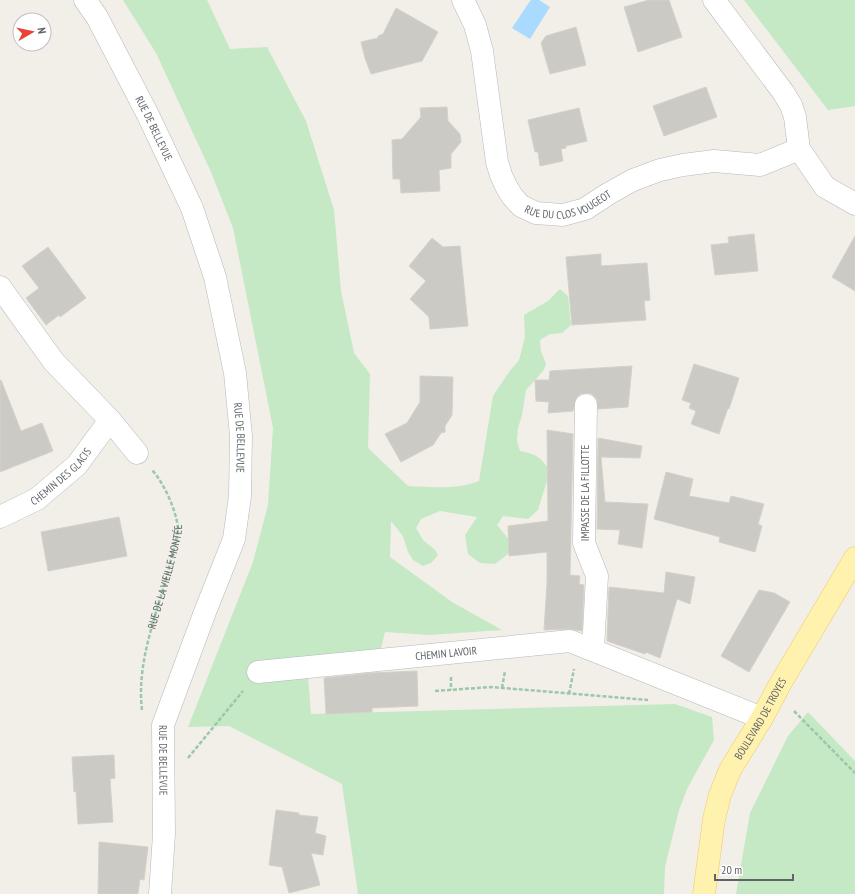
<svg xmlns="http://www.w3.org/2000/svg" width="855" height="894" font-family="'PT Sans Narrow',sans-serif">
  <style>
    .green { fill: #c5e8c5 }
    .water { fill: #aadaff }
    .building { fill: #cccac5; stroke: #d6d1c6 }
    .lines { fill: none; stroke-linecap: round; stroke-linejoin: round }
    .minor-casing { stroke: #b5b8bc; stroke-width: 23 }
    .primary-casing { stroke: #f2c960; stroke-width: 23 }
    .path { stroke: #9cc7a9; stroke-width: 2.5; stroke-dasharray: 4 2; stroke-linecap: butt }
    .minor { stroke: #fff; stroke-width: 22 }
    .primary { stroke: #fff2af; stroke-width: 22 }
    .labels { text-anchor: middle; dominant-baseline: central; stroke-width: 3.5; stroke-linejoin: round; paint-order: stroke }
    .street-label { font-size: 11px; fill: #5f6368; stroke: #fff }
  </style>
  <rect width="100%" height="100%" fill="#f1efe8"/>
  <!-- green -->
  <path class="green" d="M 123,0 L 207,0 L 230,49 L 267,47 L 306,121 L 334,210 L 341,291 L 354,353 L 370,374 L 368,448 L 408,486 C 431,487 457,490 479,481 L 493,396 L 509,372 L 519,360 L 525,337 L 524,315 L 548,301 L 560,289 L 568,296 L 571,325 L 562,333 L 550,334 L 540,340 L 541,351 L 546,364 L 543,371 L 526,390 L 522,415 L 518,428 L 517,441 L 520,451 C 536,454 541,457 550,471 L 538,510 L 528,519 L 503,516 L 497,525 L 514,546 L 508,554 L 495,564 L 480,563 L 468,554 L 465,535 L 477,517 L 440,511 L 421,519 L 416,528 L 423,540 L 435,550 L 438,555 L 431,563 L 423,566 L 413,560 L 408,552 L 403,536 L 391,521 L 390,557 L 452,602 L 502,630 L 429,635 L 385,632 L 380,652 L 308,677 L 311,714 L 675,704 L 712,717 L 714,740 L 688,787 L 679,810 L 665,867 L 664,894 L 358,894 L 342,784 L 229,726 L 188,727 L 253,562 L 268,505 L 273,428 L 233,228 L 211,172 L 156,53 Z
    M 744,0 L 855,0 L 855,106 L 828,110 Z
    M 808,712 L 855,761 L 855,894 L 736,894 L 750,813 L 788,736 Z"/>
  <!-- water -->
  <path class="water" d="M 532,0 L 539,0 L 550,7 L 530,39 L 512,28 L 530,1 Z"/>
  <!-- building -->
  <path class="building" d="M 649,0 L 669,0 L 682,37 L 638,52 L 624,7 Z
    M 396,8 L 438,32 L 422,61 L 371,74 L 365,58 L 361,42 L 378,38 L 378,36 L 383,34 Z
    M 576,27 L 586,65 L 550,74 L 541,43 L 546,36 Z
    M 706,87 L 717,117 L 664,136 L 653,106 Z
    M 447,107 L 448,121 L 460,134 L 461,142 L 451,154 L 451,168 L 439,170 L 440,191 L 401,193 L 400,179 L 393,179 L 392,140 L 402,139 L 421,117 L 420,108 Z
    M 579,108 L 587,141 L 566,146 L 566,148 L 561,149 L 563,161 L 540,166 L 538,152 L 535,152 L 528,120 Z
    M 754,234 L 758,271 L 715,275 L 711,245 L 729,243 L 728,237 Z
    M 855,236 L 855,291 L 832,277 Z
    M 432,238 L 443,247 L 460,246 L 468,326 L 430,329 L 429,317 L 410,299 L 426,281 L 409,266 Z
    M 48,247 L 86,298 L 60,317 L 59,315 L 46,325 L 26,298 L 39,288 L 22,266 Z
    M 601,254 L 601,266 L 647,263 L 650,300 L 644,301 L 646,320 L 572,325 L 566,257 Z
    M 694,364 L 739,378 L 729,409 L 728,408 L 719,434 L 691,424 L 696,411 L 689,408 L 691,403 L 682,400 Z
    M 632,366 L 628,407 L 598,409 L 597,399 L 592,394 L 587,393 L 580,394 L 576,398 L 573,411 L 548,413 L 549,402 L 536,401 L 535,380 L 549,380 L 550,371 Z
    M 420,376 L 453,377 L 452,415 L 445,426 L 445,432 L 441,433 L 433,445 L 401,462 L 385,434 L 407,423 L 420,402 Z
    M 1,380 L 21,431 L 42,423 L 53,451 L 0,472 L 0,381 Z
    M 547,430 L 573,434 L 570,575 L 580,576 L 579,584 L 584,585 L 582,631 L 569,629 L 544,630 L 547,583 L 547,552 L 509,556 L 508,526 L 548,521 Z
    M 598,438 L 642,446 L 640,458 L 601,457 L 605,502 L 648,504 L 642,548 L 618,544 L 620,530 L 597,529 Z
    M 666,472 L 693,479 L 689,496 L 729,503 L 731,496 L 764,504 L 758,524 L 762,526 L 755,552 L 719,542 L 720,537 L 654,519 Z
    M 119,517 L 127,556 L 48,571 L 41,532 Z
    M 666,572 L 695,577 L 690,604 L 677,599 L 660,658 L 646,652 L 645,654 L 607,641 L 609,587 L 664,593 Z
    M 759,590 L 774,593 L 790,602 L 749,672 L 721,656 Z
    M 417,671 L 418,706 L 372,708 L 372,712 L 326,714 L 324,678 L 371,673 Z
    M 114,755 L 115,778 L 110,779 L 113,822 L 78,824 L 76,791 L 74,792 L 72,757 Z
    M 276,810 L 299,813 L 299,815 L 318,817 L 315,833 L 326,836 L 323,855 L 311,853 L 320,885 L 289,893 L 282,867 L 269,865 Z
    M 99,842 L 148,847 L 144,880 L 140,879 L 138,894 L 98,894 Z"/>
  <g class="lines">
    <!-- minor casing -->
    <g class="minor-casing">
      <g id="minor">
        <path id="s2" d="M 85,0 L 97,17 L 148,115 L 192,208 L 215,277 L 235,373 L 241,436 L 240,496 L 234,539 L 205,612 L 163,725 L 164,834 L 160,894"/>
        <path id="s3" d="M 463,0 L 475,25 L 482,51 L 497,162 L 501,175 L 506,186 L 512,196 L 521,206 L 536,213 L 563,215 L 585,209 L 608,194 L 633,180 L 660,170 L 683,165 L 714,161 L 760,165 L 799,149"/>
        <path d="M 714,0 L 783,92 L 791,105 L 795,117 L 799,149 L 825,187 L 855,204"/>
        <path d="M 0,287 L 54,362 L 110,420 L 137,453"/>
        <path d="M 586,405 L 584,543 L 597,576 L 593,650"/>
        <path id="s4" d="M 0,517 L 37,499 L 77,465 L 110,420"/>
        <path id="s5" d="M 258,672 L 570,641 L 762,718"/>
      </g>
    </g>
    <!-- primary casing -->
    <g class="primary-casing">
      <g id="primary">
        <path id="s6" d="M 704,894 L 714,819 L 720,795 L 730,770 L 762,718 L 779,686 L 855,558"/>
      </g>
    </g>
    <!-- path -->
    <g class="path">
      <path d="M 451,677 L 451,690"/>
      <path d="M 502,688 L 505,671"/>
      <path d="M 435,691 L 491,687 L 648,700"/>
      <path d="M 569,694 L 574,669"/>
      <path id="s1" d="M 142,710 C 136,661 158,611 170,564 C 172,555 178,536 178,528 C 176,510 164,483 152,470"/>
      <path d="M 794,711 L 855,773"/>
      <path d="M 188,758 L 243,691"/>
    </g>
    <!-- minor -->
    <use href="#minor" class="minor"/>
    <!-- primary -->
    <use href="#primary" class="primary"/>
  </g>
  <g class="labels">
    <!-- street labels -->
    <g class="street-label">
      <text stroke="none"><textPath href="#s2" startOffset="146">RUE DE BELLEVUE</textPath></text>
      <text stroke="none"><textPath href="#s3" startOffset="268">RUE DU CLOS VOUGEOT</textPath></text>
      <text stroke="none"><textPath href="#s2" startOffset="470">RUE DE BELLEVUE</textPath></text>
      <text stroke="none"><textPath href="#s4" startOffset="74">CHEMIN DES GLACIS</textPath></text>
      <text transform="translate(585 493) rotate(-90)">IMPASSE DE LA FILLOTTE</text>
      <text stroke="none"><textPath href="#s1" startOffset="136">RUE DE LA VIEILLE MONTÉE</textPath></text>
      <text stroke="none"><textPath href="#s5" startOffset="189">CHEMIN LAVOIR</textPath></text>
      <text stroke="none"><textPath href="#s6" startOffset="187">BOULEVARD DE TROYES</textPath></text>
      <text stroke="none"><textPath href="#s2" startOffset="806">RUE DE BELLEVUE</textPath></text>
    </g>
  </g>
  <!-- north arrow -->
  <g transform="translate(32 32) rotate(81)"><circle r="19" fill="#ffffff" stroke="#bfc1c3"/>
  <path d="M0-3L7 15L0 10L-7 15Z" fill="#ea4335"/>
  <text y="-6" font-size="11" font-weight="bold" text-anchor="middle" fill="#5f6368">N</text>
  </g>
  <!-- scale -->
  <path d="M715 874v6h78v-6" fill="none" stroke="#5f6368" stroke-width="2"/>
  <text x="721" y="874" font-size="12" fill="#5f6368" stroke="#ffffff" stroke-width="3" paint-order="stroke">20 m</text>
</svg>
